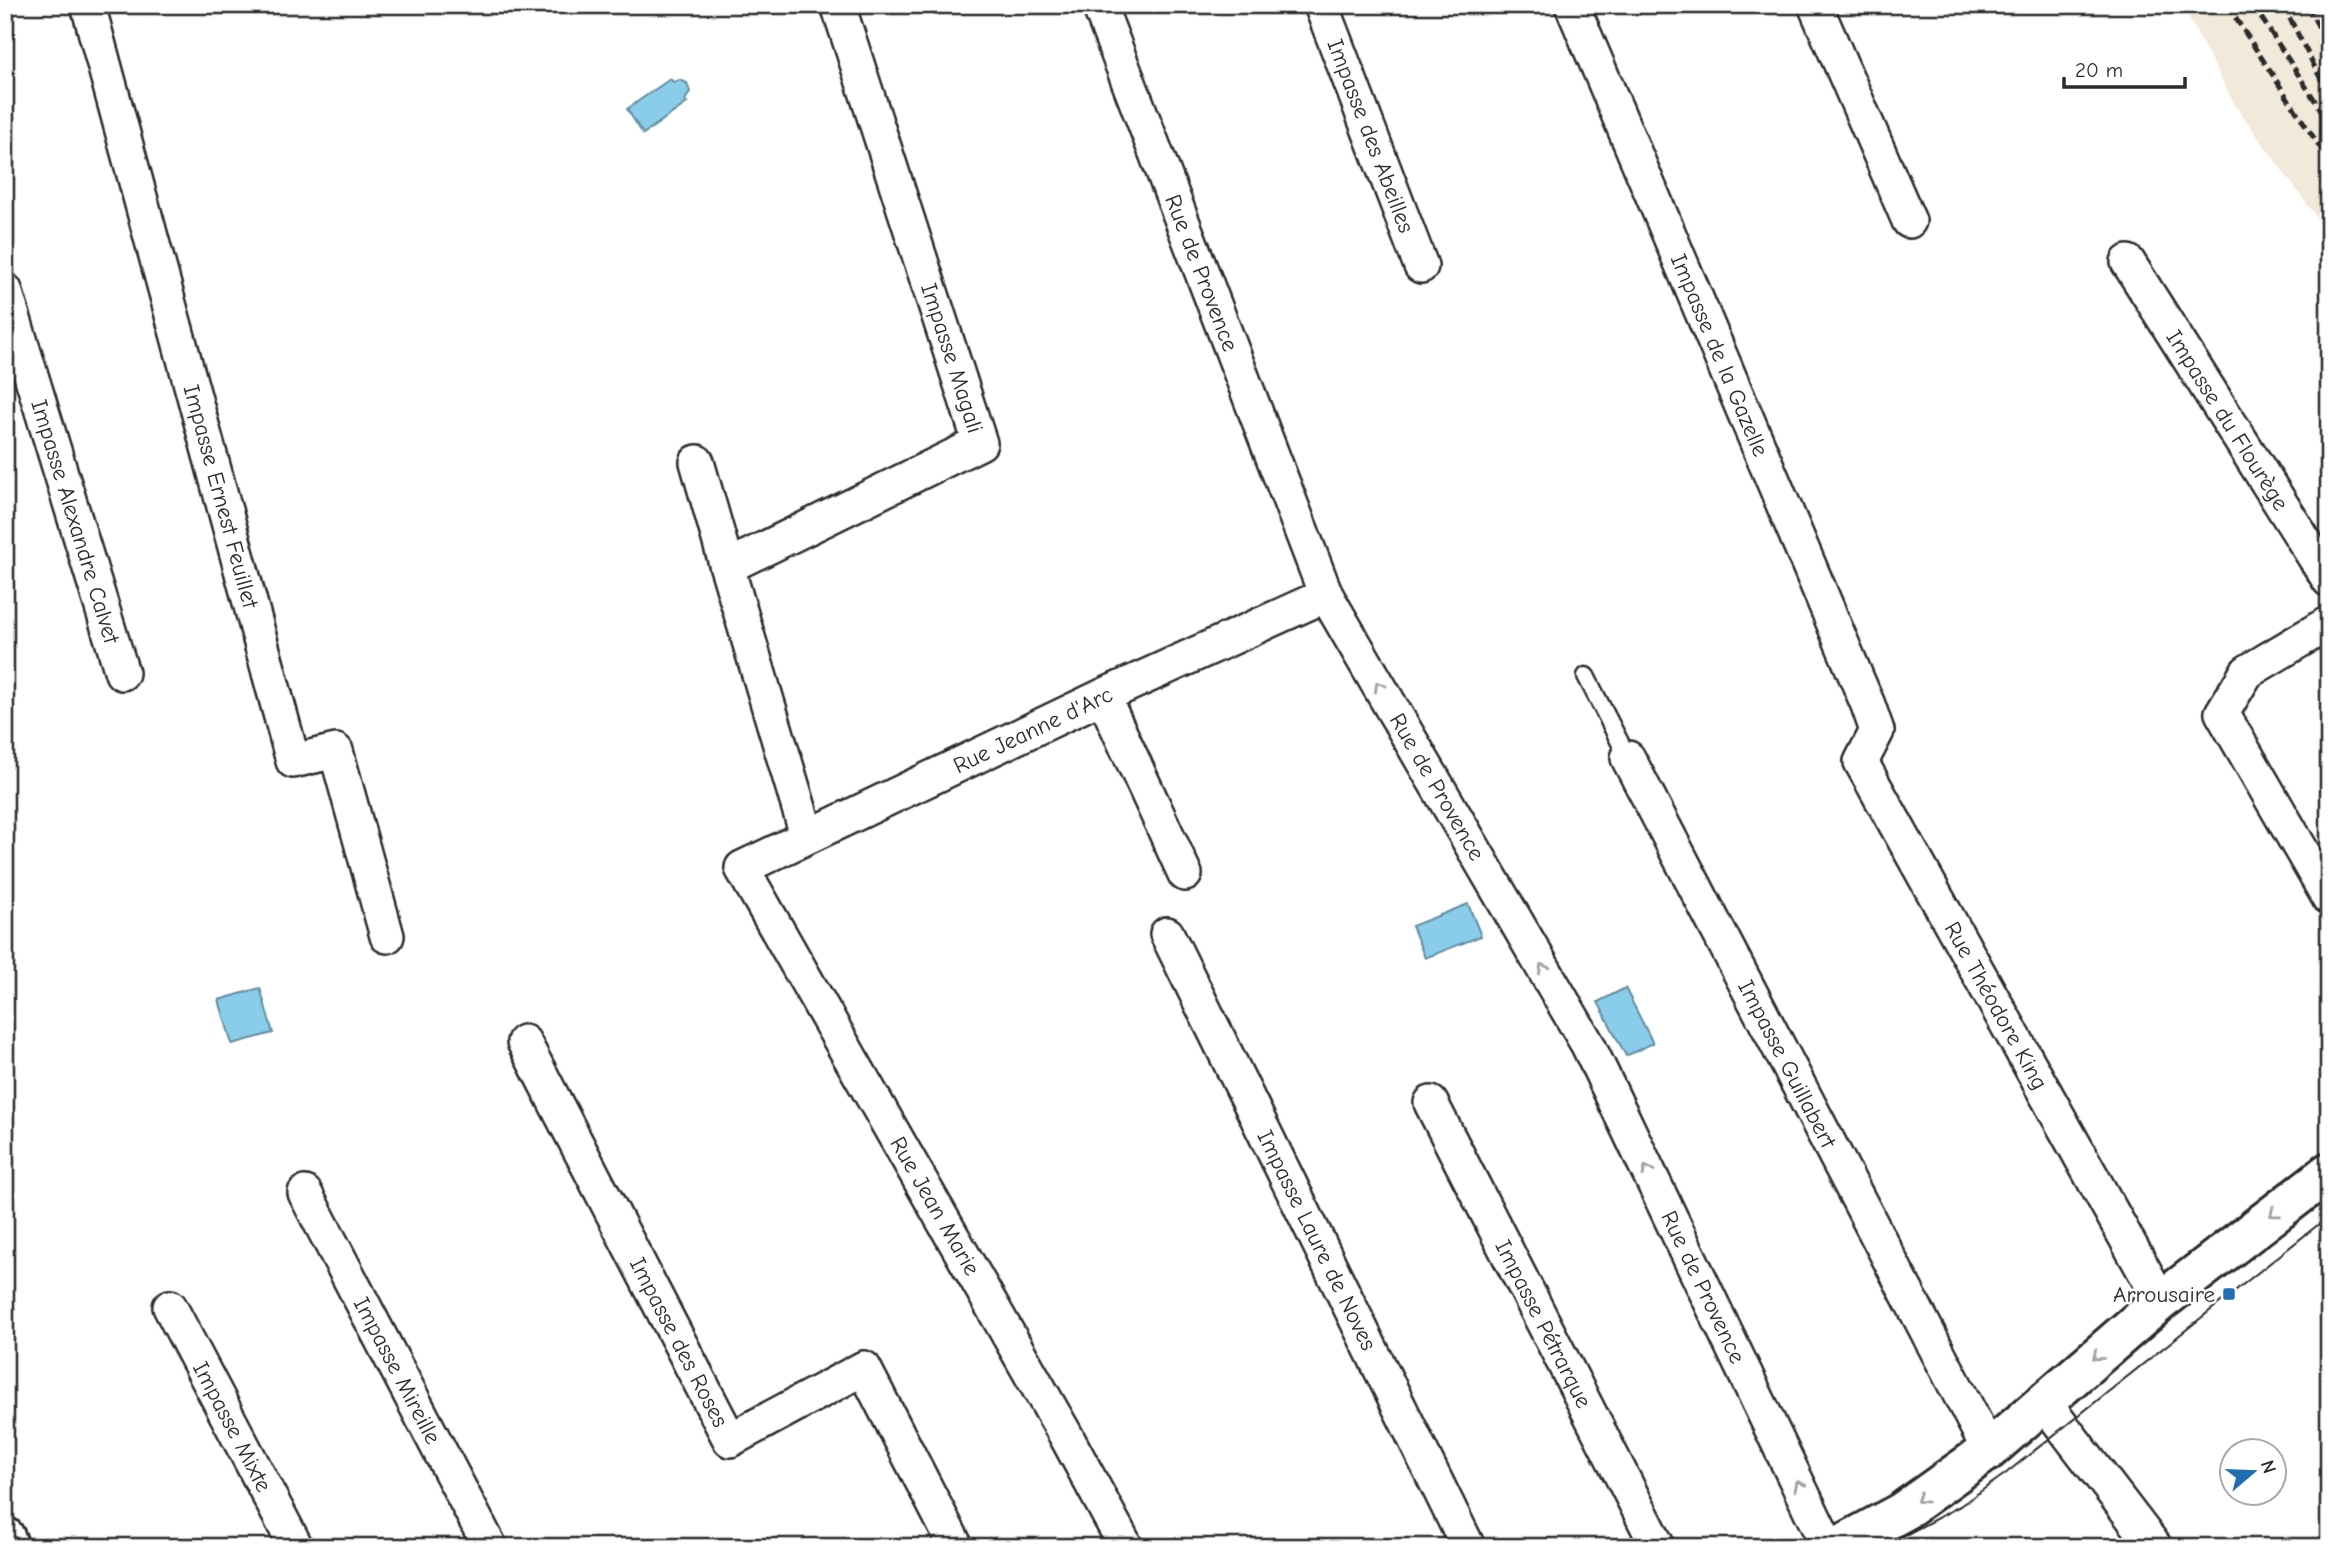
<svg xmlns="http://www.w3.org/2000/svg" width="2334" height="1552" font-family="'Comic Neue',sans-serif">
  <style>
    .built { fill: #f1e9da }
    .water { fill: #89cdea; stroke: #638c9e; stroke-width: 2 }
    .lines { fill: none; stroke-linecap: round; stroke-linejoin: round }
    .lane-casing { stroke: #2b2b2b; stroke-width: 21 }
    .street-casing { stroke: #2b2b2b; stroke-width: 38 }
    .secondary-casing { stroke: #2b2b2b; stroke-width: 44 }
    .lane { stroke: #fff; stroke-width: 16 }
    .street { stroke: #fff; stroke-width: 33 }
    .secondary { stroke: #fff; stroke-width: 38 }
    .tram { stroke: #2b2b2b; stroke-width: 2 }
    .rail { stroke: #2b2b2b; stroke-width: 5; stroke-dasharray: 10 5; stroke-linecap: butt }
    .oneway { stroke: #a0a0a0 }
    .poi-dot { fill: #1f6fb2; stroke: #fff; stroke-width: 2.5 }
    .labels { text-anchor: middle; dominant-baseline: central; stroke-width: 5; stroke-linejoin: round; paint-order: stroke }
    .street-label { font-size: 23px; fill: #2b2b2b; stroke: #fff }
    .poi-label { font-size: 23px; fill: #2b2b2b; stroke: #fff; text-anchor: end }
  </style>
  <rect width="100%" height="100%" fill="#fff"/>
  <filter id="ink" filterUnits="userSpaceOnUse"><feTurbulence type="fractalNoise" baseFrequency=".0143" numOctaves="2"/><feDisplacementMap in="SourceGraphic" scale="14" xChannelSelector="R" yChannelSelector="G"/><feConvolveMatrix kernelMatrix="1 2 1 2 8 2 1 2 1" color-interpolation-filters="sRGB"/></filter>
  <g filter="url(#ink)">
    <!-- built -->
    <path class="built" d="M 2182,5 L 2329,5 L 2329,234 L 2236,107 Z"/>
    <!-- water -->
    <path class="water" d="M 670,79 L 673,82 L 680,80 L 687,83 L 690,92 L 685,100 L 687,103 L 643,134 L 627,109 Z
      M 1468,904 L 1481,936 L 1425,958 L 1412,926 Z
      M 260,988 L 273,1033 L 232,1044 L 219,1000 Z
      M 1625,988 L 1653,1043 L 1626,1056 L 1598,1002 Z"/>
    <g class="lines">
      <!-- lane casing -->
      <g class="lane-casing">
        <path id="lane" d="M 1586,676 L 1628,758"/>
      </g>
      <!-- street casing -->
      <g class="street-casing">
        <g id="street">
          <path id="s1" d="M 88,5 L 293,761 L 336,751 L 387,936"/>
          <path id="s2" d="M 1099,5 L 1326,595 L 1588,1045 L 1828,1547"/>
          <path id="s3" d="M 1321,5 L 1421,266"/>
          <path id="s4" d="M 1572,5 L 1868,705 L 1877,731 L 1861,762 L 2161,1301"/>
          <path d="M 1815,5 L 1909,221"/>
          <path id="s5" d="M 2128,262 L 2329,580"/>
          <path id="s6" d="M 5,290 L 122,673"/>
          <path d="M 697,462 L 727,567"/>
          <path d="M 2329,623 L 2247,672 L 2222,713 L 2329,898"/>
          <path d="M 1103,696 L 1185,874"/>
          <path id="s7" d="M 1628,758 L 1989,1450"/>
          <path d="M 807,835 L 727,567 L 980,443 L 838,5"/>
          <path id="s8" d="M 1167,934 L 1468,1547"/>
          <path id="s9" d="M 524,1042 L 730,1440 L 864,1368 L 956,1547"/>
          <path id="s10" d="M 1431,1103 L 1658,1547"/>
          <path id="s11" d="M 305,1193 L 490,1547"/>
          <path id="s12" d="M 170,1307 L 296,1547"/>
          <path d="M 2043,1401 L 2155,1547"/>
          <path id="s13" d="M 1126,1547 L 1065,1434 L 742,868 L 1103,696 L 1326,595"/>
        </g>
      </g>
      <!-- secondary casing -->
      <g class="secondary-casing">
        <path id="secondary" d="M 5,1537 L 9,1547
          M 1837,1547 L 1902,1512 L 1989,1450 L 2161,1301 L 2329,1172"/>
      </g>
      <!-- lane -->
      <use href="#lane" class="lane"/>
      <!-- street -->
      <use href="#street" class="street"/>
      <!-- secondary -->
      <use href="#secondary" class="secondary"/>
      <!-- tram -->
      <path class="tram" d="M 1883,1547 L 1960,1506 L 2005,1474 L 2329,1216"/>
      <!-- rail -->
      <path class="rail" d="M 2227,5 L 2329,161
        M 2253,5 L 2329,122
        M 2283,5 L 2329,95
        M 2307,5 L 2329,47"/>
    </g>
    <!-- one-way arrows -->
    <defs><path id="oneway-chevron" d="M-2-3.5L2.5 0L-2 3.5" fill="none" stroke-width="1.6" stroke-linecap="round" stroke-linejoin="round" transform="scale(1.75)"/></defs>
    <g class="oneway">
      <use href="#oneway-chevron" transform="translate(1379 686) rotate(-120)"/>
      <use href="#oneway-chevron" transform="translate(1543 968) rotate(-120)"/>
      <use href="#oneway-chevron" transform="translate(1647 1170) rotate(-116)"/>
      <use href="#oneway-chevron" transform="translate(2274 1213) rotate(143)"/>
      <use href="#oneway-chevron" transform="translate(2097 1356) rotate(140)"/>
      <use href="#oneway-chevron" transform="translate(1799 1485) rotate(-116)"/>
      <use href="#oneway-chevron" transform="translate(1921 1499) rotate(146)"/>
    </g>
  </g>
  <!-- markers -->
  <rect class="poi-dot" x="2222" y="1287" width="14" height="14" rx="3.5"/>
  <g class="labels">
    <!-- street labels -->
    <g class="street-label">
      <text stroke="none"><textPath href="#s3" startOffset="140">Impasse des Abeilles</textPath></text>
      <text stroke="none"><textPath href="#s2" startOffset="287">Rue de Provence</textPath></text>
      <text stroke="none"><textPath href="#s4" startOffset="380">Impasse de la Gazelle</textPath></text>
      <text transform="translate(952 358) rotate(72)">Impasse Magali</text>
      <text stroke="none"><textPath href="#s5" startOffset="187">Impasse du Flourège</textPath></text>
      <text stroke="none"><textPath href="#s1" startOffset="509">Impasse Ernest Feuillet</textPath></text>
      <text stroke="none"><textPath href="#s6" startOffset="242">Impasse Alexandre Calvet</textPath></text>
      <text stroke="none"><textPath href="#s13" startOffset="1102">Rue Jeanne d'Arc</textPath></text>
      <text stroke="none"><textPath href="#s2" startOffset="854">Rue de Provence</textPath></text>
      <text stroke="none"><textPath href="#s4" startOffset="1101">Rue Théodore King</textPath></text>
      <text stroke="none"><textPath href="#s7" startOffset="345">Impasse Guillabert</textPath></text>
      <text transform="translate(935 1206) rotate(60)">Rue Jean Marie</text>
      <text stroke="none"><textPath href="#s8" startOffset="341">Impasse Laure de Noves</textPath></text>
      <text stroke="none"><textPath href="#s2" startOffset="1421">Rue de Provence</textPath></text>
      <text stroke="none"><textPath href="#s10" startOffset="248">Impasse Pétrarque</textPath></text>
      <text stroke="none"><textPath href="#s9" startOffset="338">Impasse des Roses</textPath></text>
      <text stroke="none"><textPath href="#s11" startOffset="200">Impasse Mireille</textPath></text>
      <text stroke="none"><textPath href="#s12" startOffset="135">Impasse Mixte</textPath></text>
    </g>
    <!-- poi labels -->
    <g class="poi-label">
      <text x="2215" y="1294">Arrousaire</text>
    </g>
  </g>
  <!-- margin -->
  <rect width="2334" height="1552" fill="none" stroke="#fff" stroke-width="28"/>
  <rect x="14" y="14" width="2306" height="1524" fill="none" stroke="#2b2b2b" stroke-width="2.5" filter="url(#ink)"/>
  <!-- north arrow -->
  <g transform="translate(2253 1472) rotate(71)"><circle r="33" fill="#ffffff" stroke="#aaaaaa" stroke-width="2"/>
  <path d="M0-5L12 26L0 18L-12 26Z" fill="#1f6fb2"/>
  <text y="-10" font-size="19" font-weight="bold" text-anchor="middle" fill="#2b2b2b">N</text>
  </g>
  <!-- scale -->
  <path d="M2064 77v10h121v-10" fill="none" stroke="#2b2b2b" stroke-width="3.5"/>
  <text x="2075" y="77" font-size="21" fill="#2b2b2b" stroke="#ffffff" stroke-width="5" paint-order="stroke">20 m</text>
</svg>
